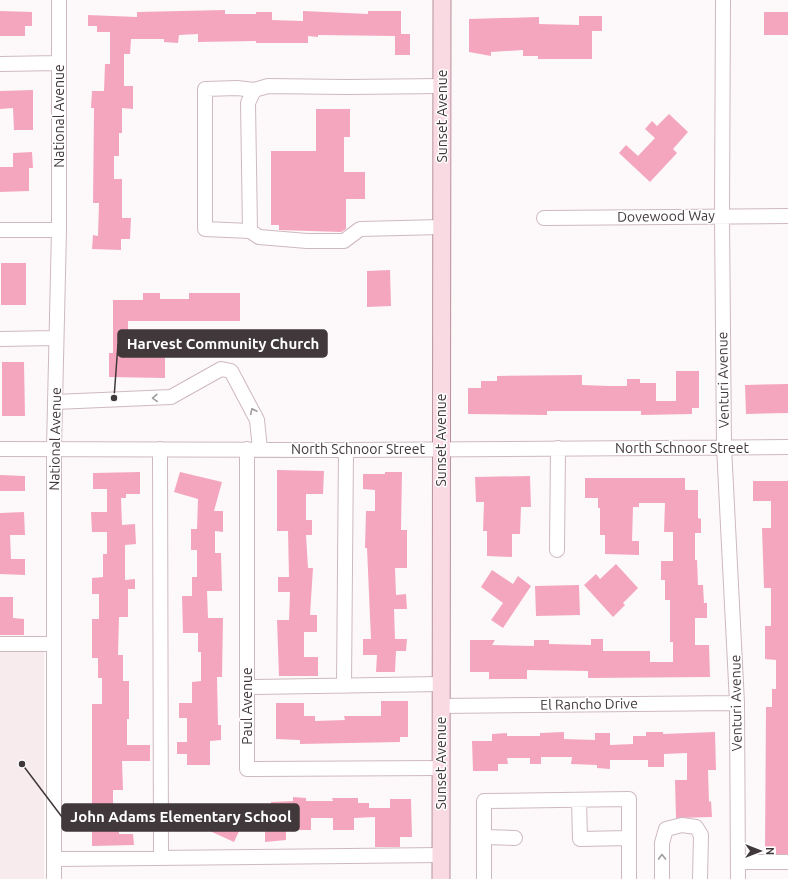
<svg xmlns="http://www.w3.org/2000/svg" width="788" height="879" font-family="Ubuntu,sans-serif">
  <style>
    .built { fill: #f8ebee }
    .building { fill: #f5a6bf }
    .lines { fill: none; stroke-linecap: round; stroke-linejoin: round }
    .minor-casing { stroke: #ceb9bf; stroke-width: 16 }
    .major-casing { stroke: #b6919c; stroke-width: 19 }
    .minor { stroke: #fff; stroke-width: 14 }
    .major { stroke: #f9dae3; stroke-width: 17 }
    .oneway { stroke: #a09c9d }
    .labels { text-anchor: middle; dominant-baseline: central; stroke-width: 3; stroke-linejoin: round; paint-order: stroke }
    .street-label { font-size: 14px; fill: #41383b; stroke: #fff }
    .leader { fill: none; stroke: #41383b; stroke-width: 1.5 }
    .callout-dot { fill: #41383b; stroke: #fff; stroke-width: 1.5 }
    .callout { fill: #41383b; stroke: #41383b; stroke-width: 1.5 }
    .callout-label { font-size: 15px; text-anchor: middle; font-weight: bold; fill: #fff }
  </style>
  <rect width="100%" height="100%" fill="#fdf9fa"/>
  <!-- built -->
  <path class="built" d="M 0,648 L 44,648 L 44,879 L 0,879 Z"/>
  <!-- building -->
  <path class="building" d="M 225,10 L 225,14 L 256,14 L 256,12 L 272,12 L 272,20 L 303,21 L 303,11 L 368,14 L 368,11 L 401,11 L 401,34 L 410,34 L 410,55 L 395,55 L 395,36 L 318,35 L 318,37 L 308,36 L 308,43 L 256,43 L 256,41 L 198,42 L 198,34 L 179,35 L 178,43 L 164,42 L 164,39 L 131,39 L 130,54 L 124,54 L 124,86 L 133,86 L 133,109 L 122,108 L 122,133 L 119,133 L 119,156 L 114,156 L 114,179 L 122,179 L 122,218 L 131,218 L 130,239 L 121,239 L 121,250 L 92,249 L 93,235 L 98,236 L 99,203 L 93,203 L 94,108 L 91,108 L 92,91 L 104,91 L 105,64 L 110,64 L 110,32 L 97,32 L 97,26 L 88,26 L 88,15 L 137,17 L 137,12 Z
    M 0,11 L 32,12 L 32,26 L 25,26 L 25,36 L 0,36 Z
    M 764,12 L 788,12 L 788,35 L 764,35 Z
    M 579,16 L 602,16 L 602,31 L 592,31 L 592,59 L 538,59 L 538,56 L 523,56 L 523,50 L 491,52 L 491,56 L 469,52 L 469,19 L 539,17 L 539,24 L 579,25 Z
    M 33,90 L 33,130 L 14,130 L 13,108 L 0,109 L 0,91 Z
    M 316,109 L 350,109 L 350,137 L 344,137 L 344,172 L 365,172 L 365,199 L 346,199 L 346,229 L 341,232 L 279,230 L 279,225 L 271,225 L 271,151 L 316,151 Z
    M 669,114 L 688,132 L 673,149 L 677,153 L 650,182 L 619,153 L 626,145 L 638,156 L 655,138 L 645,129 L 652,121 L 657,126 Z
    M 32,152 L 33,168 L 29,168 L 29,191 L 0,192 L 0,167 L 13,167 L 13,153 Z
    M 1,263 L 26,263 L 26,305 L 1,305 Z
    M 390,270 L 391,306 L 367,307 L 367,271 Z
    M 143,293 L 160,293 L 160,299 L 189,299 L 189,293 L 240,293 L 240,321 L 128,321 L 128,352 L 165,352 L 165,378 L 109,377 L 109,353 L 113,353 L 113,300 L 143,300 Z
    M 2,362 L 24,362 L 25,416 L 2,416 Z
    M 676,371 L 699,371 L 699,408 L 692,408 L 692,414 L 641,415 L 641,411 L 547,411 L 547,415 L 468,414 L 468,388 L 481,388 L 481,381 L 497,381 L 497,376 L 582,375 L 582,385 L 608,386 L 627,386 L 627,379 L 640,379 L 640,383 L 656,383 L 656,401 L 676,401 Z
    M 788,384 L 788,413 L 746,414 L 745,385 Z
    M 277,470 L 324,471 L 323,494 L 306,494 L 306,520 L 312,520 L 312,535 L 306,535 L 308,568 L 313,568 L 310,615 L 317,615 L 317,632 L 304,632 L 304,657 L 318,657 L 318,676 L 279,676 L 277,620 L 289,620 L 290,592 L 278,592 L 278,577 L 289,577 L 288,531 L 277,531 Z
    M 140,472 L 140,494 L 126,494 L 126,498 L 121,498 L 122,525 L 135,524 L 136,544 L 125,545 L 125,580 L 135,579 L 135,589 L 128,589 L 128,617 L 119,617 L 118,655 L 123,655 L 123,681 L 129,681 L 129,719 L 127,719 L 127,745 L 150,745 L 150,761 L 122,761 L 123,790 L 113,790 L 113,815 L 115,815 L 115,822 L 119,822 L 119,834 L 133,834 L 134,845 L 92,846 L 92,704 L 102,704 L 102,678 L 98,678 L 98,658 L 92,658 L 92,619 L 99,619 L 99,594 L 92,594 L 92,578 L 103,577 L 103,554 L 107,554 L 107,532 L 92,532 L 91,512 L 107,512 L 107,489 L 93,489 L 93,473 Z
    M 180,472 L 222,482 L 214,511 L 223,511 L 223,532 L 215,531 L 215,553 L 221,553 L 222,591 L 207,591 L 208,618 L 223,618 L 222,677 L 217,677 L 218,725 L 221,725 L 221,740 L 210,741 L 210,765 L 187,765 L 187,754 L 177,754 L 177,742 L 187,742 L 187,718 L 179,718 L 179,703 L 192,703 L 192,682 L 201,681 L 201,652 L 198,652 L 198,633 L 183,633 L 182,596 L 192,596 L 192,577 L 197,577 L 197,550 L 191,550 L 191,529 L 197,529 L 198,499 L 174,492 Z
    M 385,472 L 402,472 L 401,530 L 407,530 L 407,568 L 395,568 L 396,595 L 406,594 L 407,609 L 394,609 L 395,639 L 407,639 L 406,651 L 396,651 L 395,672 L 376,672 L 377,655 L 363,655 L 363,639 L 371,639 L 367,548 L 365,548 L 366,511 L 375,511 L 375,490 L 363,489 L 363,474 L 385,474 Z
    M 0,475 L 25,476 L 25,491 L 0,491 Z
    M 530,476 L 531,507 L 521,507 L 520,534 L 512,534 L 512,557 L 487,556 L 487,531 L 483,531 L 484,502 L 476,502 L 475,477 Z
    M 585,478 L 685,478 L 685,490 L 698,490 L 698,518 L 701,519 L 701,533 L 695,533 L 695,560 L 697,560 L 698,585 L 703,585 L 704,603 L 707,603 L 707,618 L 695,618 L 695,645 L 709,645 L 710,677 L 588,678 L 588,671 L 527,670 L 527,679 L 489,679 L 489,672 L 470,672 L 470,640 L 495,640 L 492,645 L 534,646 L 534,640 L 549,640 L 549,644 L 591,645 L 591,639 L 603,639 L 603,651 L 650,651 L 650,662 L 673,662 L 673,642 L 670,642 L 670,600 L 665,600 L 665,580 L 661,580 L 661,561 L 673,561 L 673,532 L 664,532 L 665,503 L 639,503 L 639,507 L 633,507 L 632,541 L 639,541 L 639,555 L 605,554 L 605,535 L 600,535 L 600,508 L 598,508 L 598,498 L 585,498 Z
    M 753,481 L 788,481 L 788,854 L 776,854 L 776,849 L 765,849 L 766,707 L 772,707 L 772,689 L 776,689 L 776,660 L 765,659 L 765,626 L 771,626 L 771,588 L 764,588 L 762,528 L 771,528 L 771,501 L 753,501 Z
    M 24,512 L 25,535 L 10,535 L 11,559 L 25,559 L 25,575 L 0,574 L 0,513 Z
    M 616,564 L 638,588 L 623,603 L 625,605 L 613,617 L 584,585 L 596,574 L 600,579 Z
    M 492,570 L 513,584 L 518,576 L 531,586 L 503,628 L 491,620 L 503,603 L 481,587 Z
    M 579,585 L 580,615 L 536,616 L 535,586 Z
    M 0,597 L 13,597 L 13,618 L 24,619 L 24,635 L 0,635 Z
    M 381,701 L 408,701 L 408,737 L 400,737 L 400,742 L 300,744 L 300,740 L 276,739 L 276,703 L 304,703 L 304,716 L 315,716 L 315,721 L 345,720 L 344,716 L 381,716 Z
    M 564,732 L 564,739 L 595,740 L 595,733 L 610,733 L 610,745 L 633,744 L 633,736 L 646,736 L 646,732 L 663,732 L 663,734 L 715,732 L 716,770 L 708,770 L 709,802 L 711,801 L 712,817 L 676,818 L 675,780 L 687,780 L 687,753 L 664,754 L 664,767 L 648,767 L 648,760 L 610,760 L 610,769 L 597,768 L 597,765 L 571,764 L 572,757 L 541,757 L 541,764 L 530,764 L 530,758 L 507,758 L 508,764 L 498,764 L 498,771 L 473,771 L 472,741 L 492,741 L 492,734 L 507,733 L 507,736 L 540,736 L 540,733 Z
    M 293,797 L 306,798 L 306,801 L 333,801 L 332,798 L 358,798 L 358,803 L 369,803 L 369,808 L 390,808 L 390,799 L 411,799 L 412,837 L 400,837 L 400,847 L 375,847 L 375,817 L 354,818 L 354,830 L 333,830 L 333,818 L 311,818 L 311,830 L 286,830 L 286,840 L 265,842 L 265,827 L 240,829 L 234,842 L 199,826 L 207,809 L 226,818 L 230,810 L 250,819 L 249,809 L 271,808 L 271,802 L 293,801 Z"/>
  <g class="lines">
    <!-- minor casing -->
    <g class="minor-casing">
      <path id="minor" d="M 723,0 L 722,216 L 724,447 L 737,703 L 738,879
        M 0,64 L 59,63
        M 544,218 L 788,216
        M 441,227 L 360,229 L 344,241 L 307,241 L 259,237 L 250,231 L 248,103 L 254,90 L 268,86 L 346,87 L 442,86
        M 0,230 L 59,230
        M 250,231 L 205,229 L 205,89 L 237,88 L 254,90
        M 0,339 L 56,338
        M 55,402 L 171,397 L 221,369 L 231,371 L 257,420 L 260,449
        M 0,449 L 346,450 L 788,447
        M 160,449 L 161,858
        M 247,449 L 247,769 L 441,768
        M 557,550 L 558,448
        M 0,644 L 54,644
        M 344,686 L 346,450
        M 247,687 L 441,684
        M 441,706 L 737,703
        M 579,800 L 580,839 L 629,838
        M 484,837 L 515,838
        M 54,859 L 441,855
        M 738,862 L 788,862
        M 54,879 L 54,448 L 59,230 L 59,0
        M 484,879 L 484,801 L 629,799 L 629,879
        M 662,879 L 662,843 L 666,829 L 682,825 L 696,827 L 701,835 L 700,879"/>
    </g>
    <!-- major casing -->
    <g class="major-casing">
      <path id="major" d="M 441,879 L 442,0"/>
    </g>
    <!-- minor -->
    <use href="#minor" class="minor"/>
    <!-- major -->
    <use href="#major" class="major"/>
  </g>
  <!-- one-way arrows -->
  <defs><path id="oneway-chevron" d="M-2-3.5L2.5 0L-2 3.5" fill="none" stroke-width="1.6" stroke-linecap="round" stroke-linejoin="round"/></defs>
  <g class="oneway">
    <use href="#oneway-chevron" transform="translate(155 398) rotate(178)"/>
    <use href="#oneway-chevron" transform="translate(253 411) rotate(-116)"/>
    <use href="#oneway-chevron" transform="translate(662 857) rotate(-91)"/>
  </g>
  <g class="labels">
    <!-- street labels -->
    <g class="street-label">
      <text transform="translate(59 116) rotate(-90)">National Avenue</text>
      <text transform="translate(442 116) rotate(-90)">Sunset Avenue</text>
      <text transform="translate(666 216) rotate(-1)">Dovewood Way</text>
      <text transform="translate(723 380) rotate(-91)">Venturi Avenue</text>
      <text transform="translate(55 439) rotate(-89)">National Avenue</text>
      <text transform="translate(441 440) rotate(-90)">Sunset Avenue</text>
      <text x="682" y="448">North Schnoor Street</text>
      <text x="358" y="449">North Schnoor Street</text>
      <text transform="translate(736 703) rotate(-91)">Venturi Avenue</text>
      <text transform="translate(589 704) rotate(-1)">El Rancho Drive</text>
      <text transform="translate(247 706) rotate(-90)">Paul Avenue</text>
      <text transform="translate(441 763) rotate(-90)">Sunset Avenue</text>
    </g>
  </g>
  <!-- callouts -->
  <path class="leader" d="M114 398L118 344M22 764L62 817"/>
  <g class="callout-dot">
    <circle cx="114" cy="398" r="4"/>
    <circle cx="22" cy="764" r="4"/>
  </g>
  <g class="callout">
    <rect x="118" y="330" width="209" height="27" rx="4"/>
    <rect x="62" y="804" width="237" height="27" rx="4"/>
  </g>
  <g class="callout-label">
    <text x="223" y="349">Harvest Community Church</text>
    <text x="181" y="822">John Adams Elementary School</text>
  </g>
  <!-- north arrow -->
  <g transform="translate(760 851) rotate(90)" stroke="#ffffff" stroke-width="3" paint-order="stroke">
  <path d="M0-3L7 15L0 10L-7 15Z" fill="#41383b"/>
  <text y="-6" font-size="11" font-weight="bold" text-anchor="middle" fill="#41383b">N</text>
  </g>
</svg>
